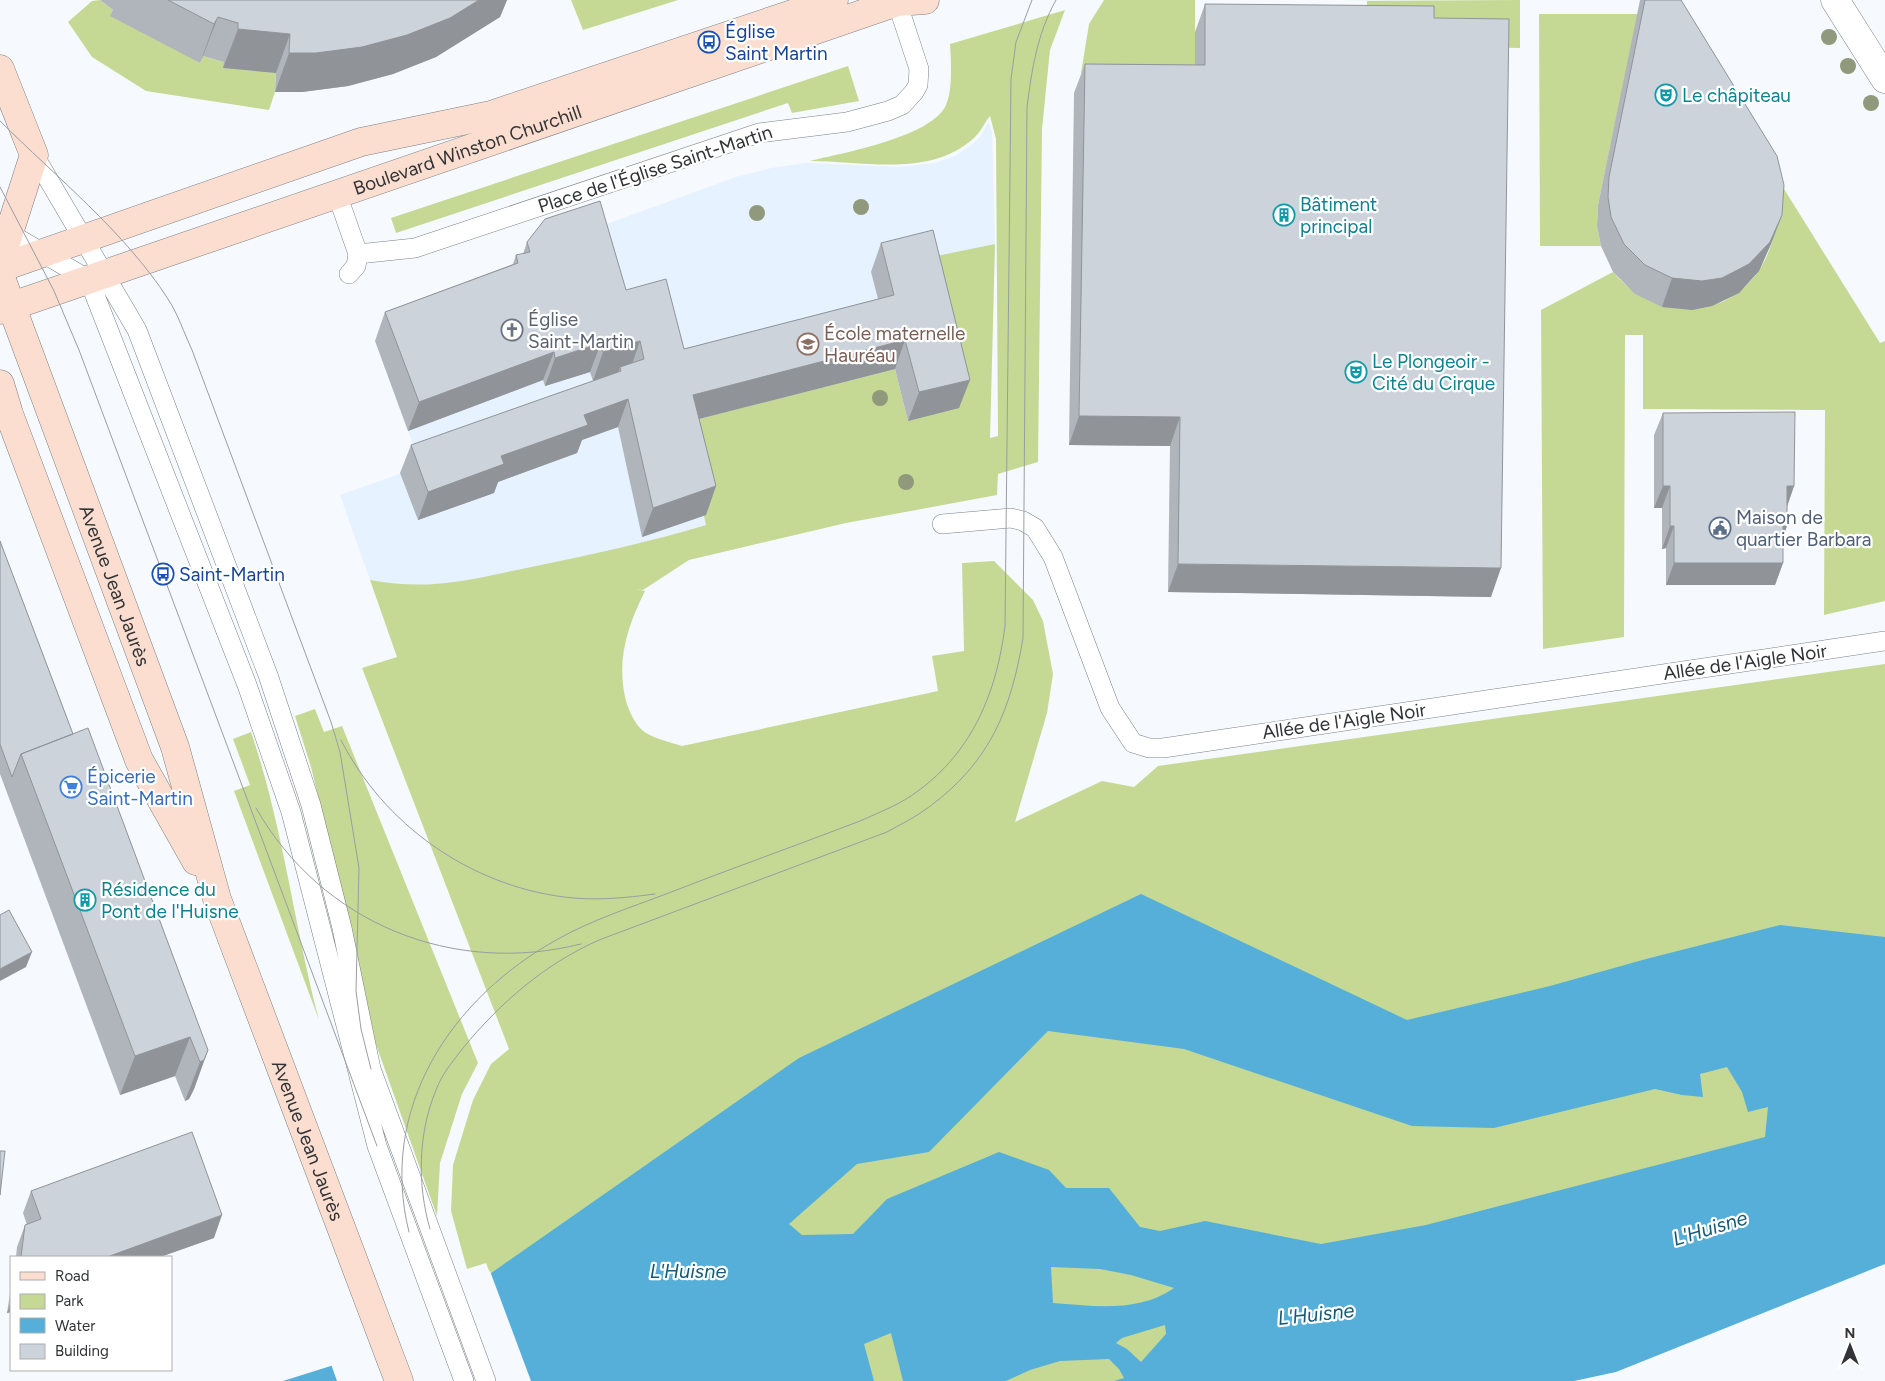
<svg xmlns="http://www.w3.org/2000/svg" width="1885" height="1381" font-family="Figtree,sans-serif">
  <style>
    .built { fill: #e6f2ff }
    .green { fill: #c5d995 }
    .water { fill: #56afd9; fill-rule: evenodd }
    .pier { fill: #f6fafe }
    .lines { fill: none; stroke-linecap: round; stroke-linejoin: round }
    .lane-casing { stroke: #7b8087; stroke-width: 20 }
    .street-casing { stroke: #7b8087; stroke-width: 29 }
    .secondary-casing { stroke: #7b8087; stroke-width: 29 }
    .lane { stroke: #fff; stroke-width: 19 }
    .street { stroke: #fff; stroke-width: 28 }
    .secondary { stroke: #fbdecf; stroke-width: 28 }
    .tram { stroke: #9a9da1; stroke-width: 1 }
    .tree { fill: #90997b }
    .wall { fill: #b0b5bb }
    .shaded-wall { fill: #909499 }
    .building { fill: #cdd3da; stroke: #909499 }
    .labels { text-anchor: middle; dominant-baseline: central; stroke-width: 4.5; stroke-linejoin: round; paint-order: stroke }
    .transit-label { font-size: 19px; fill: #164399; stroke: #fff; text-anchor: start }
    .culture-label { font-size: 19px; fill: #0d838f; stroke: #fff; text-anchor: start }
    .street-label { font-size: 19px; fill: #313336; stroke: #fff }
    .worship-label { font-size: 19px; fill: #5b616d; stroke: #fff; text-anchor: start }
    .education-label { font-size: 19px; fill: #785e54; stroke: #fff; text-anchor: start }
    .service-label { font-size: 19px; fill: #4e5e75; stroke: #fff; text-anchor: start }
    .shop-label { font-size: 19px; fill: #366cbe; stroke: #fff; text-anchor: start }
    .water-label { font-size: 20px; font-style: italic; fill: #145a77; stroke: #fff }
  </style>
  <rect width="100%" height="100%" fill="#f6fafe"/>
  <!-- built -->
  <path class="built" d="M 989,122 L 992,133 L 995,244 L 990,438 L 644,544 L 467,582 L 436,586 L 393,585 L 370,580 L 340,495 L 422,466 L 408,431 L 543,380 L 545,386 L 590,230 L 736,177 L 771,168 L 806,163 L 898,167 L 935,163 L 955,156 L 970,146 L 979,138 Z"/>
  <!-- green -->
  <path class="green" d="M 100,0 L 113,10 L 200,63 L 203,56 L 224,62 L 224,68 L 276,73 L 275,92 L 269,110 L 146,91 L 92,57 L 68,22 L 92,1 Z
    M 571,0 L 678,0 L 583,30 Z
    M 1104,0 L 1195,0 L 1195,73 L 1081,73 L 1089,24 Z
    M 1520,0 L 1520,48 L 1461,47 L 1367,34 L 1367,1 L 1342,1 Z
    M 1065,10 L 1050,50 L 1042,129 L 1038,462 L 998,474 L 997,495 L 846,523 L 689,560 L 643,590 L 636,589 L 645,591 C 627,627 616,661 626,701 C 629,711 636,727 646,733 C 656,739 670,742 682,746 L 938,691 L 932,656 L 964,651 L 962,563 L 994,561 L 1033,600 L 1043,621 L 1053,674 L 1047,713 L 1015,822 L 1102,781 L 1134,787 L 1158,766 L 1885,664 L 1885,1117 L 1254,1381 L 531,1381 L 486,1263 L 467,1269 L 451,1211 L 453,1165 L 473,1100 L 491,1064 L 509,1049 L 362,668 L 397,657 L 370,580 C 433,592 475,578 536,566 C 594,554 649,542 706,525 L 683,423 L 895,369 L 908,421 L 922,259 L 995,244 L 990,438 L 998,436 L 996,139 L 990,116 C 984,123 981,132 974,138 C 930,178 864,161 810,161 C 842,153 932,137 946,105 C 953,89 951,61 950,44 Z
    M 1539,14 L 1638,14 L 1598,205 L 1597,226 L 1601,246 L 1540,246 Z
    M 1675,14 L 1880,343 L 1885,341 L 1885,601 L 1824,615 L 1825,410 L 1643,409 L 1643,335 L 1625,335 L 1624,637 L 1543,649 L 1541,310 L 1613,272 C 1666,335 1756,315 1774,234 Z
    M 848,66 L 859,101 L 792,113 L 788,103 L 396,233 L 391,218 Z
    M 315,709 L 324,732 L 342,726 L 478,1063 L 462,1094 L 440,1163 L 437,1216 L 368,1022 L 327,832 L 311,767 L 295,716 Z
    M 251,732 C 283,826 294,925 319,1020 L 234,791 L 250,785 L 233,739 Z"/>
  <!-- water -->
  <path class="water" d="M 1141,894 L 1407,1020 L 1550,986 L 1646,959 L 1780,925 L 1885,937 L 1885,1264 L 1616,1372 L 1574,1381 L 1114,1381 L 1124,1378 L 1119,1369 L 1109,1359 L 1060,1361 L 1030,1370 L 1006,1381 L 903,1381 L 891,1333 L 864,1344 L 874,1381 L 283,1381 L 458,1326 L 474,1285 L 799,1058 ZM 1048,1031 L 1184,1049 L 1412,1126 L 1494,1128 L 1655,1089 L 1682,1095 L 1703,1097 L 1700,1074 L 1727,1067 L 1742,1092 L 1748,1112 L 1768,1107 L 1765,1137 L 1426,1225 L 1321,1244 L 1205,1221 L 1160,1231 L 1140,1227 L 1109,1188 L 1066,1188 L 1049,1170 L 999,1152 L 887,1199 L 853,1234 L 802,1235 L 789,1224 L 857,1164 L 929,1152 ZM 1051,1267 L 1100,1269 L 1131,1275 L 1174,1288 C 1138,1313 1094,1306 1053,1303 ZM 1165,1325 L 1166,1334 L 1141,1362 L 1127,1349 L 1116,1343 L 1122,1338 Z"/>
  <!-- pier -->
  <path class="pier" d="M 490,1271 L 531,1381 L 337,1381 L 331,1364 L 456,1324 L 472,1284 Z"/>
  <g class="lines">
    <!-- lane casing -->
    <g class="lane-casing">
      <path id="lane" d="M 34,155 L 137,330 L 268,675 L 311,805 L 342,928 L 371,1069 L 486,1381
        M 337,194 L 358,254 L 415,248 L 759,133 L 847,122 L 888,111 L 902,105 L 914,92 L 918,85 L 919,69 L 897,2
        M 0,228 L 89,280 L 247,685 L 291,812 L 377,1146 L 464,1381
        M 349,274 L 356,266 L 358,254
        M 942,524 L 1011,518 L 1023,521 L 1035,528 L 1053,557 L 1110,708 L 1133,743 L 1149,748 L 1163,748 L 1885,641"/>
    </g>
    <!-- street casing -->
    <g class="street-casing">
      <path id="street" d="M 1835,0 L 1885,79"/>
    </g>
    <!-- secondary casing -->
    <g class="secondary-casing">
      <g id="secondary">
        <path d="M 0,69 L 34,155 L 0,261"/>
        <path d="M 0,268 L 361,142 L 491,115 L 834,0"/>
        <path id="s1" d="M 0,275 L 175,747 L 217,899 L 399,1381"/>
        <path id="s2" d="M 0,310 L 897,2 L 925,0"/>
        <path d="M 0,384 L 9,414 L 139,760 L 196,861"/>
      </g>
    </g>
    <!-- lane -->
    <use href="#lane" class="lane"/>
    <!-- street -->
    <use href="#street" class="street"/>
    <!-- secondary -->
    <use href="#secondary" class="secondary"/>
    <!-- tram -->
    <path class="tram" d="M 0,121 C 56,177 125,232 168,299 C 178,314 184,333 192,350 L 331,722 L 340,752 L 359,868 L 356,991 L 361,1029 L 371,1069
      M 0,187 L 54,291 L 79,350 L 377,1146
      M 341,740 C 384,825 470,885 564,897 C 594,901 625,898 655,894
      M 256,808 C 322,924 453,976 581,944
      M 430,1229 C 417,1184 418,1134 436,1090 C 442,1074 453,1061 463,1048 C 501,1002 545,964 599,940 L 887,832 C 901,824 916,817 929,807 C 990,762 1011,710 1023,638 L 1027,107 C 1032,69 1037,34 1056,0
      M 409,1232 C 378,1108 451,998 558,939 C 592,920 629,908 666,894 C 730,869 795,846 860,821 C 880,812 901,804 918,791 C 973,751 997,691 1005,626 L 1011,79 L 1016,42 L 1032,0"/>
  </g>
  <!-- trees -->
  <g class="tree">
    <circle cx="1829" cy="37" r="8"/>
    <circle cx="1848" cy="66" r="8"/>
    <circle cx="1871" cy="103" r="8"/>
    <circle cx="861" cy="207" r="8"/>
    <circle cx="757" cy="213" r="8"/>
    <circle cx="880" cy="398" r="8"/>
    <circle cx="906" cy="482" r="8"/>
  </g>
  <!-- wall -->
  <path class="wall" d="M 100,0 L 507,0 L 500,17 L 436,57 L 393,74 L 348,86 L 302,92 L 275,92 L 276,73 L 223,68 L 224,62 L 203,56 L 200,63 L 110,16 L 113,10 Z
    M 1640,0 L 1681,0 L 1782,215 L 1771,244 L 1759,271 L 1739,293 L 1712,306 L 1692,310 L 1662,307 L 1635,294 L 1613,272 L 1601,246 L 1597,226 L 1598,205 Z
    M 1205,4 L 1434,18 L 1491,597 L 1168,592 L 1170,446 L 1069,445 L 1074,93 L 1085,64 L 1195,65 L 1195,32 Z
    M 527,242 L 626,290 L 684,349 L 878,299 L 871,272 L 881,243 L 959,408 L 908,421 L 895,369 L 699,419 L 716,486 L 706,515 L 642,537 L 618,427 L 582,440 L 577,453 L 498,482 L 494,493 L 418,520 L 400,473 L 411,445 L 593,381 L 590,372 L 545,386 L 543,380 L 408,431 L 375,341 L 385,312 L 513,264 L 516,255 L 523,254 Z
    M 1663,413 L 1794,486 L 1787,507 L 1783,537 L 1783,563 L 1775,585 L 1666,585 L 1666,548 L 1662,549 L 1662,508 L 1654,508 L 1654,435 Z
    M 0,541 L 73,734 L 208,1050 L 194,1089 L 189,1099 L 185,1101 L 175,1076 L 120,1095 L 0,774 Z
    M 31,1191 L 214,1238 L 160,1257 L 16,1257 L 17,1247 L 25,1225 L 27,1225 L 23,1213 Z
    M 11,1287 L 11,1312 L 7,1313 Z"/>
  <!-- shaded-wall -->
  <path class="shaded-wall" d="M 479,0 L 507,0 L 500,17 L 436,57 L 393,74 L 348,86 L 302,92 L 275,92 L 289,53 Z
    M 218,17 L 203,56 L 200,63 L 214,24 Z
    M 238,29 L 290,34 L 276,73 L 223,68 Z
    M 1782,215 L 1771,244 L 1759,271 L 1739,293 L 1712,306 L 1692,310 L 1662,307 L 1672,278 Z
    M 905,340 L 895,369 L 683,423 L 693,395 Z
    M 640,341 L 630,370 L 620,367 L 618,374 L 593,381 L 603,352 Z
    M 601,343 L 590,372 L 545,386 L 555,358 Z
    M 554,352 L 543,380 L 408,431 L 419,402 Z
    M 970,380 L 959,408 L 908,421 L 919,392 Z
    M 628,399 L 618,427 L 582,440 L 577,453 L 498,482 L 494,493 L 418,520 L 428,492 L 584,415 Z
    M 1079,416 L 1180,417 L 1170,446 L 1069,445 Z
    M 716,486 L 706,515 L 642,537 L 653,508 Z
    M 1663,486 L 1670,486 L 1662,508 L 1654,508 Z
    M 1787,486 L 1794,486 L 1786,509 Z
    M 1670,526 L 1674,526 L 1666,548 L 1662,549 Z
    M 1783,526 L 1787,526 L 1779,549 Z
    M 1674,563 L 1783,563 L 1775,585 L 1666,585 Z
    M 1178,564 L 1501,568 L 1491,597 L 1168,592 Z
    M 32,952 L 26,967 L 0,981 L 0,969 Z
    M 190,1037 L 175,1076 L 120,1095 L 135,1056 Z
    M 208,1050 L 194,1089 L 189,1099 L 185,1101 L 200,1062 Z
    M 222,1215 L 214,1238 L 160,1257 L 107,1257 Z
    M 11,1302 L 11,1312 L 7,1313 Z"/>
  <!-- building -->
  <path class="building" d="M 168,0 L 479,0 L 450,18 L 407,35 L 362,47 L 316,53 L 289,53 L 290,34 L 238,29 L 238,23 L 218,17 L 214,24 Z
    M 1645,0 L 1681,0 L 1777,156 L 1784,185 L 1782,215 L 1770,242 L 1749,264 L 1722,278 L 1702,281 L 1672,278 L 1645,265 L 1624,244 L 1611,217 L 1608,197 L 1609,177 Z
    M 1205,4 L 1434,6 L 1434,18 L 1509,19 L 1501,568 L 1178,564 L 1180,417 L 1079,416 L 1085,64 L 1205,65 Z
    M 600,201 L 626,290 L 666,279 L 684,349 L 894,295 L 881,243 L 933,230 L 970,380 L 919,392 L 905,340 L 693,395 L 716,486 L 653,508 L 628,399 L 584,415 L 588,425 L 501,456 L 504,464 L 428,492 L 411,445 L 621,371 L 620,367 L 644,359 L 640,341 L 603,352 L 601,343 L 555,358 L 554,352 L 419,402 L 385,312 L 518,263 L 516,255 L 530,252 L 527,242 L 545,219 Z
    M 1795,412 L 1794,486 L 1787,486 L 1787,526 L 1783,526 L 1783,563 L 1674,563 L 1674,526 L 1670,526 L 1670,486 L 1663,486 L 1663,413 Z
    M 0,541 L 73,734 L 21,754 L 12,777 L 0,744 Z
    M 88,728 L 208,1050 L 204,1060 L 200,1062 L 190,1037 L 135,1056 L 21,754 Z
    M 9,910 L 32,952 L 0,969 L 0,915 Z
    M 192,1132 L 222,1215 L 107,1257 L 21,1257 L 25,1225 L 41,1219 L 31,1191 Z
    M 0,1151 L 5,1151 L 0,1195 Z"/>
  <!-- icons -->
  <defs>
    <g id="bus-ring" transform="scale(1.125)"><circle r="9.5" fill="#fff" stroke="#1a4fb4" stroke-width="1.5"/><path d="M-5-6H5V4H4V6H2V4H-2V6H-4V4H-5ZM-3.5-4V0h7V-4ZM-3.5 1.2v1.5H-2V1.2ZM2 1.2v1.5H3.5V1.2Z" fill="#1a4fb4"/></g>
    <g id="theatre-ring" transform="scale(1.125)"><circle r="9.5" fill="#fff" stroke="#0f9aa8" stroke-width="1.5"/><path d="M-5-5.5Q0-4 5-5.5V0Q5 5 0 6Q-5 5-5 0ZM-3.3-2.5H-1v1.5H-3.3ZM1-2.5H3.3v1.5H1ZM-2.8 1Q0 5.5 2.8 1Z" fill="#0f9aa8"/></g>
    <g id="building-ring" transform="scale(1.125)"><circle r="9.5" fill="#fff" stroke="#0f9aa8" stroke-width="1.5"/><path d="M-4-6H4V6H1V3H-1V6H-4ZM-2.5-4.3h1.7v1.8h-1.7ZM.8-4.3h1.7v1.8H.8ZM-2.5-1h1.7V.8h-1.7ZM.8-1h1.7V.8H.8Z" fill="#0f9aa8"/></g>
    <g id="church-ring" transform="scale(1.125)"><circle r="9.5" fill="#fff" stroke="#6b7280" stroke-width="1.5"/><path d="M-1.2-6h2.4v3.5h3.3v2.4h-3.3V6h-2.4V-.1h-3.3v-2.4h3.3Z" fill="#6b7280"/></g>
    <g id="school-ring" transform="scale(1.125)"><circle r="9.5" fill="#fff" stroke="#8d6e63" stroke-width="1.5"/><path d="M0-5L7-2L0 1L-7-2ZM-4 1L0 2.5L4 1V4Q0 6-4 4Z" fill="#8d6e63"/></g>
    <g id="civic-ring" transform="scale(1.125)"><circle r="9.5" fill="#fff" stroke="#5c6f8a" stroke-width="1.5"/><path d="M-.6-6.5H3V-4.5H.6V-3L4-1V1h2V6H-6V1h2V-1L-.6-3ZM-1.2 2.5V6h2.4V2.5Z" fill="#5c6f8a"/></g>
    <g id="supermarket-ring" transform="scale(1.125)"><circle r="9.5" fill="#fff" stroke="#3f7fe0" stroke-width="1.5"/><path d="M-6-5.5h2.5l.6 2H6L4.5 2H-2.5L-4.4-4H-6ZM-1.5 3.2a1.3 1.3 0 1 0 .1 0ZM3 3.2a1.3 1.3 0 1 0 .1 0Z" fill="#3f7fe0"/></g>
  </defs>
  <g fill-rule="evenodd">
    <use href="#bus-ring" x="709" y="42"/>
    <use href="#theatre-ring" x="1666" y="95"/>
    <use href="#building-ring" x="1284" y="215"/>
    <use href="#church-ring" x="512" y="330"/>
    <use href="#school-ring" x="808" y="344"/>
    <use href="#theatre-ring" x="1356" y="372"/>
    <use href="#civic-ring" x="1720" y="528"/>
    <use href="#bus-ring" x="163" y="574"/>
    <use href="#supermarket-ring" x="71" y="787"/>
    <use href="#building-ring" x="85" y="900"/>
  </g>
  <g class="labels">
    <!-- transit labels -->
    <g class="transit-label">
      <text x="725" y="31">Église<tspan x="725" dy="22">Saint Martin</tspan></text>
      <text x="179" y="574">Saint-Martin</text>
    </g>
    <!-- culture labels -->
    <g class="culture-label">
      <text x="1682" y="95">Le châpiteau</text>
      <text x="1300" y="204">Bâtiment<tspan x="1300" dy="22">principal</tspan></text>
      <text x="1372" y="361">Le Plongeoir -<tspan x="1372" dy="22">Cité du Cirque</tspan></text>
      <text x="101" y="889">Résidence du<tspan x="101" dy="22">Pont de l'Huisne</tspan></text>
    </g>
    <!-- street labels -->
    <g class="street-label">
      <text stroke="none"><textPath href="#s2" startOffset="494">Boulevard Winston Churchill</textPath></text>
      <text transform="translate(655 169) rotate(-18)">Place de l'Église Saint-Martin</text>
      <text stroke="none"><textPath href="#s1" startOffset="331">Avenue Jean Jaurès</textPath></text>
      <text transform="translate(1745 662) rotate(-8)">Allée de l'Aigle Noir</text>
      <text transform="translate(1344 721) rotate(-8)">Allée de l'Aigle Noir</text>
      <text stroke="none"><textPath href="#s1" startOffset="919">Avenue Jean Jaurès</textPath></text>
    </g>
    <!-- worship labels -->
    <g class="worship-label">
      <text x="528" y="319">Église<tspan x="528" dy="22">Saint-Martin</tspan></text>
    </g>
    <!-- education labels -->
    <g class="education-label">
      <text x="824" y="333">École maternelle<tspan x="824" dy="22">Hauréau</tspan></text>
    </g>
    <!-- service labels -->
    <g class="service-label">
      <text x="1736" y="517">Maison de<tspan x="1736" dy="22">quartier Barbara</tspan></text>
    </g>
    <!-- shop labels -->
    <g class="shop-label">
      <text x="87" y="776">Épicerie<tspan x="87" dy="22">Saint-Martin</tspan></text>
    </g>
    <!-- water labels -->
    <g class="water-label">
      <text transform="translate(1710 1228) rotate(-17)">L'Huisne</text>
      <text x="688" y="1271">L'Huisne</text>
      <text transform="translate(1316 1314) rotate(-6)">L'Huisne</text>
    </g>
  </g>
  <!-- legend -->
  <rect x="10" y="1256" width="162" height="115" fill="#ffffff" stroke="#adadaf"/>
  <rect x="20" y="1272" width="25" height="8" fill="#fbdecf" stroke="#adadaf"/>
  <text x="55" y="1281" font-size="15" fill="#313336">Road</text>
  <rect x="20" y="1294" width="25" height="15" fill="#c5d995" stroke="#adadaf"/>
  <text x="55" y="1306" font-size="15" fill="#313336">Park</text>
  <rect x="20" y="1318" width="25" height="15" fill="#56afd9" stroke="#adadaf"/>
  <text x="55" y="1331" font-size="15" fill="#313336">Water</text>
  <rect x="20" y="1344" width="25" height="15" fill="#cdd3da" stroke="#adadaf"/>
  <text x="55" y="1356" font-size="15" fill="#313336">Building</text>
  <!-- north arrow -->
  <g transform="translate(1850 1346)" stroke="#ffffff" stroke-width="4" paint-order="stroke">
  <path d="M0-4L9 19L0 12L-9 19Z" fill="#313336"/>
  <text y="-8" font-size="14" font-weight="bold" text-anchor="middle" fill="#313336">N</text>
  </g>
</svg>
